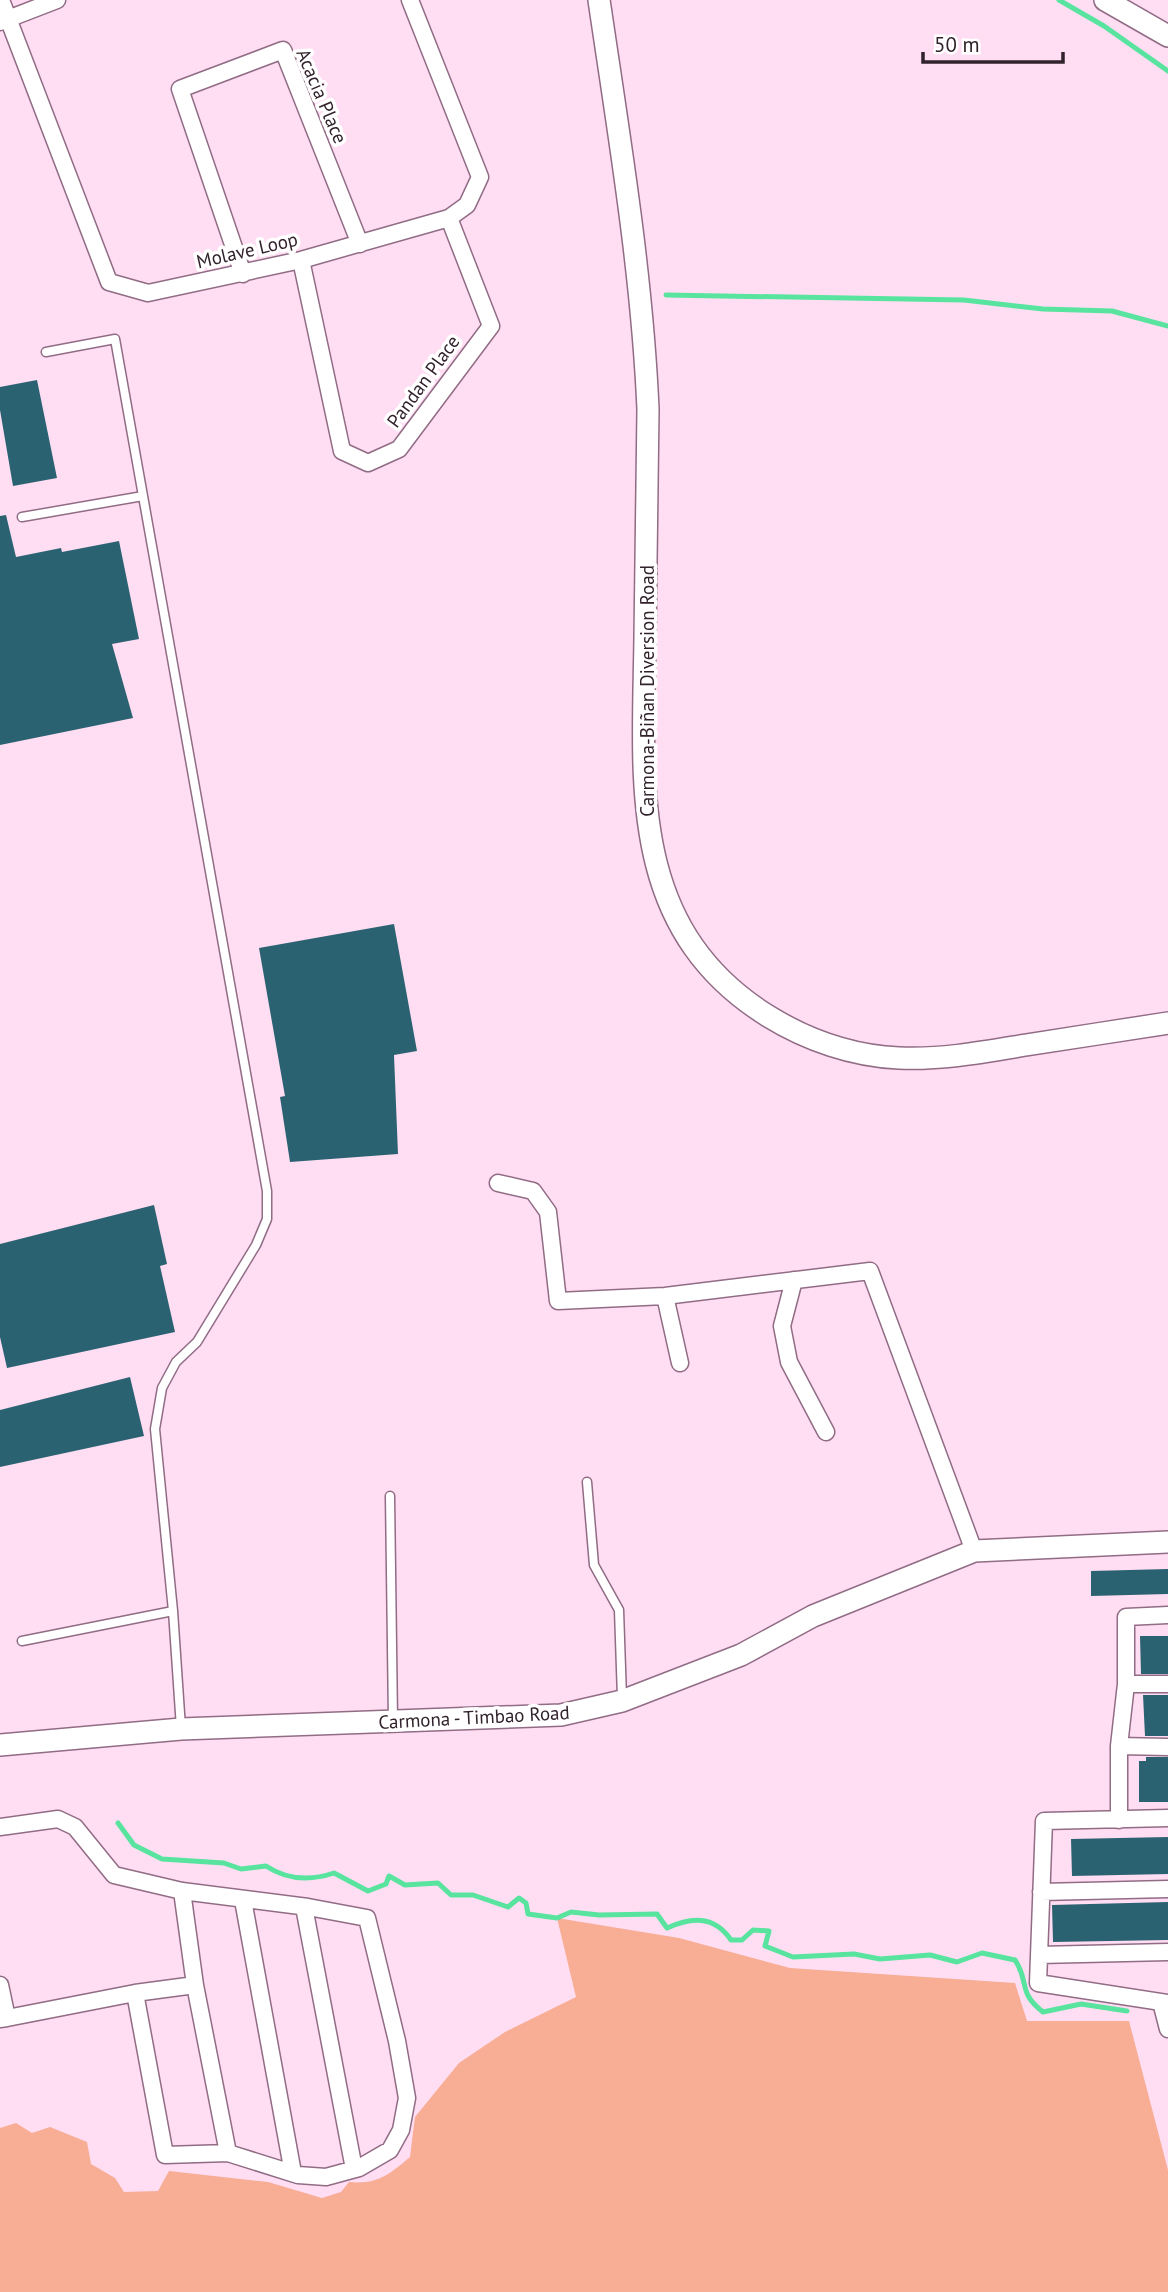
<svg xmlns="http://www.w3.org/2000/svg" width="1168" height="2292" font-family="'PT Sans',sans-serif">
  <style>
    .green { fill: #f8ad95 }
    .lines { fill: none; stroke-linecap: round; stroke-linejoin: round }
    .stream { stroke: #58e49f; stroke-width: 5 }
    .building { fill: #2b6271 }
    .service-casing { stroke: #916c85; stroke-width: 11 }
    .minor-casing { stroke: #916c85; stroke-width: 19 }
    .secondary-casing { stroke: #916c85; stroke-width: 24 }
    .service { stroke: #fff; stroke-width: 8 }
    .minor { stroke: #fff; stroke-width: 16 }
    .secondary { stroke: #fff; stroke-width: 21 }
    .labels { text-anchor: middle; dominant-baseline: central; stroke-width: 7; stroke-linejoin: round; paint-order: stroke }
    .street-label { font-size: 19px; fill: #31222c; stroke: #fff }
  </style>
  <rect width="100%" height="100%" fill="#ffddf3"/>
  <!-- green -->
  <path class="green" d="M 557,1918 L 679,1938 L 790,1968 L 1015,1983 L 1027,2021 L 1129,2021 L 1168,2170 L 1168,2292 L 0,2292 L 0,2128 L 16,2123 L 32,2133 L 50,2127 L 87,2142 L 91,2164 L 115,2178 L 124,2192 L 158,2191 L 169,2171 L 268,2182 L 322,2198 L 341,2192 L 349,2182 C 377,2185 390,2174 410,2157 L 415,2117 L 459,2063 L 505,2032 L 576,1997 Z"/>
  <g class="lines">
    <!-- stream -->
    <path class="stream" d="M 1059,0 L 1104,26 L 1168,71
      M 666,295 L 964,300 L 1043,309 L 1112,311 L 1168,326
      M 118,1823 L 134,1845 L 162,1859 L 224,1863 L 241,1869 L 266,1866 C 287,1880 310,1881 334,1873 L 368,1891 L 386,1884 L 389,1876 L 405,1885 L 438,1883 L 451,1895 L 473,1895 L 508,1907 L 519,1898 L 526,1903 L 528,1914 L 557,1918 L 571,1912 L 599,1915 L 657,1914 L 667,1928 C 691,1917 714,1915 731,1940 L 742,1940 L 753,1930 L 769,1931 L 765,1946 L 793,1957 L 854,1954 L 880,1959 L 930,1955 L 957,1962 L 982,1953 L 1015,1960 C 1030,1982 1017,1992 1043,2012 L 1081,2004 L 1127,2011"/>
  </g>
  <!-- building -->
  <path class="building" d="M 37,380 L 57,478 L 13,486 L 0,410 L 0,387 Z
    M 6,515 L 16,557 L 61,548 L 62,552 L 119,541 L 139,639 L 112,644 L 133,718 L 0,745 L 0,516 Z
    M 394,924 L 417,1051 L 394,1055 L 398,1154 L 290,1162 L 280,1097 L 285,1096 L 259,948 Z
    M 154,1205 L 167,1264 L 160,1266 L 175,1332 L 7,1368 L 0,1337 L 0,1244 Z
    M 130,1377 L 144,1436 L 0,1467 L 0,1410 Z
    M 1168,1569 L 1168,1594 L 1091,1596 L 1091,1571 Z
    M 1140,1636 L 1168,1636 L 1168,1674 L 1141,1674 Z
    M 1143,1695 L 1168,1695 L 1168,1736 L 1145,1736 Z
    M 1146,1757 L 1168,1757 L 1168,1802 L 1139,1802 L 1139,1761 L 1146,1761 Z
    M 1168,1837 L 1168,1874 L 1072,1876 L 1071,1839 Z
    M 1168,1902 L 1168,1940 L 1053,1942 L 1052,1905 Z"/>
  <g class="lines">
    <!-- service casing -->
    <g class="service-casing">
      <path id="service" d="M 46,352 L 115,339 L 267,1191 L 267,1219 L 256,1245 L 197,1342 L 176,1362 L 162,1388 L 155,1429 L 173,1611 L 181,1728
        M 22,517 L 143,496
        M 587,1482 L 594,1565 L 619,1610 L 622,1698
        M 390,1496 L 393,1721
        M 22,1641 L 173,1611"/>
    </g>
    <!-- minor casing -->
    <g class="minor-casing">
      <path id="minor" d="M 1,0 L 109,282 L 148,293 L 301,260 L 449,218 L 467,205 L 480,177 L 410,0
        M 0,22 L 57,0
        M 301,260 L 342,451 L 368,463 L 399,449 L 491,326 L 449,218
        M 243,274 L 180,89 L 283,50 L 360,244
        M 498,1183 L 533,1191 L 548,1212 L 558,1301 L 665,1296 L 870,1271 L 974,1551
        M 794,1280 L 782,1326 L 789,1362 L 826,1432
        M 665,1296 L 680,1363
        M 1126,1684 L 1168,1684
        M 1119,1746 L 1168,1747
        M 1168,1818 L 1044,1821 L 1038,1983 L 1168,2003
        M 1119,1820 L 1119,1746 L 1126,1684 L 1126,1617 L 1168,1615
        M 0,1827 L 58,1819 L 75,1827 L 114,1875 L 182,1891 L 308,1907 L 367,1918 L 397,2041 L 407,2098 L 401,2130 L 390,2150 L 359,2168 L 326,2177 L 298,2175 L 228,2153 L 165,2155 L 135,1993
        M 182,1891 L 195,1985 L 228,2153
        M 1041,1892 L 1168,1889
        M 243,1900 L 293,2173
        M 304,1907 L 354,2169
        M 1039,1955 L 1168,1952
        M 0,1985 L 7,2018 L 0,2019
        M 1161,2002 L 1168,2029
        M 7,2018 L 135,1993 L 195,1985"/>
    </g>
    <!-- secondary casing -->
    <g class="secondary-casing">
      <path id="secondary" d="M 599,0 C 619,136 642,272 648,409 C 647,485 646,562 645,638 C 643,783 627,928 768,1016 C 807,1040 853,1056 899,1058 C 942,1060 984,1052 1026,1045 C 1073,1038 1121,1030 1168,1023
        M 1105,0 L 1168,36
        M 0,1745 L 181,1729 L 561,1715 L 622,1701 L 741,1655 L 813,1616 L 974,1551 L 1168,1542"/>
    </g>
    <!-- service -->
    <use href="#service" class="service"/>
    <!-- minor -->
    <use href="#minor" class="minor"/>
    <!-- secondary -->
    <use href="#secondary" class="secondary"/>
  </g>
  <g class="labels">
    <!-- street labels -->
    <g class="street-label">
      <text transform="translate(322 96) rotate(67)">Acacia Place</text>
      <text transform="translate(247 250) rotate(-13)">Molave Loop</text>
      <text transform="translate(423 381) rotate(-54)">Pandan Place</text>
      <text transform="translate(647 691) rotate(-90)">Carmona-Biñan Diversion Road</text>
      <text transform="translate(474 1717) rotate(-3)">Carmona - Timbao Road</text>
    </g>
  </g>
  <!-- scale -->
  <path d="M923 52v10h140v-10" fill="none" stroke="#31222c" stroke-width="3.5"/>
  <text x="934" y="52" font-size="21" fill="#31222c" stroke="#ffffff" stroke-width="5" paint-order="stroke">50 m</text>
</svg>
